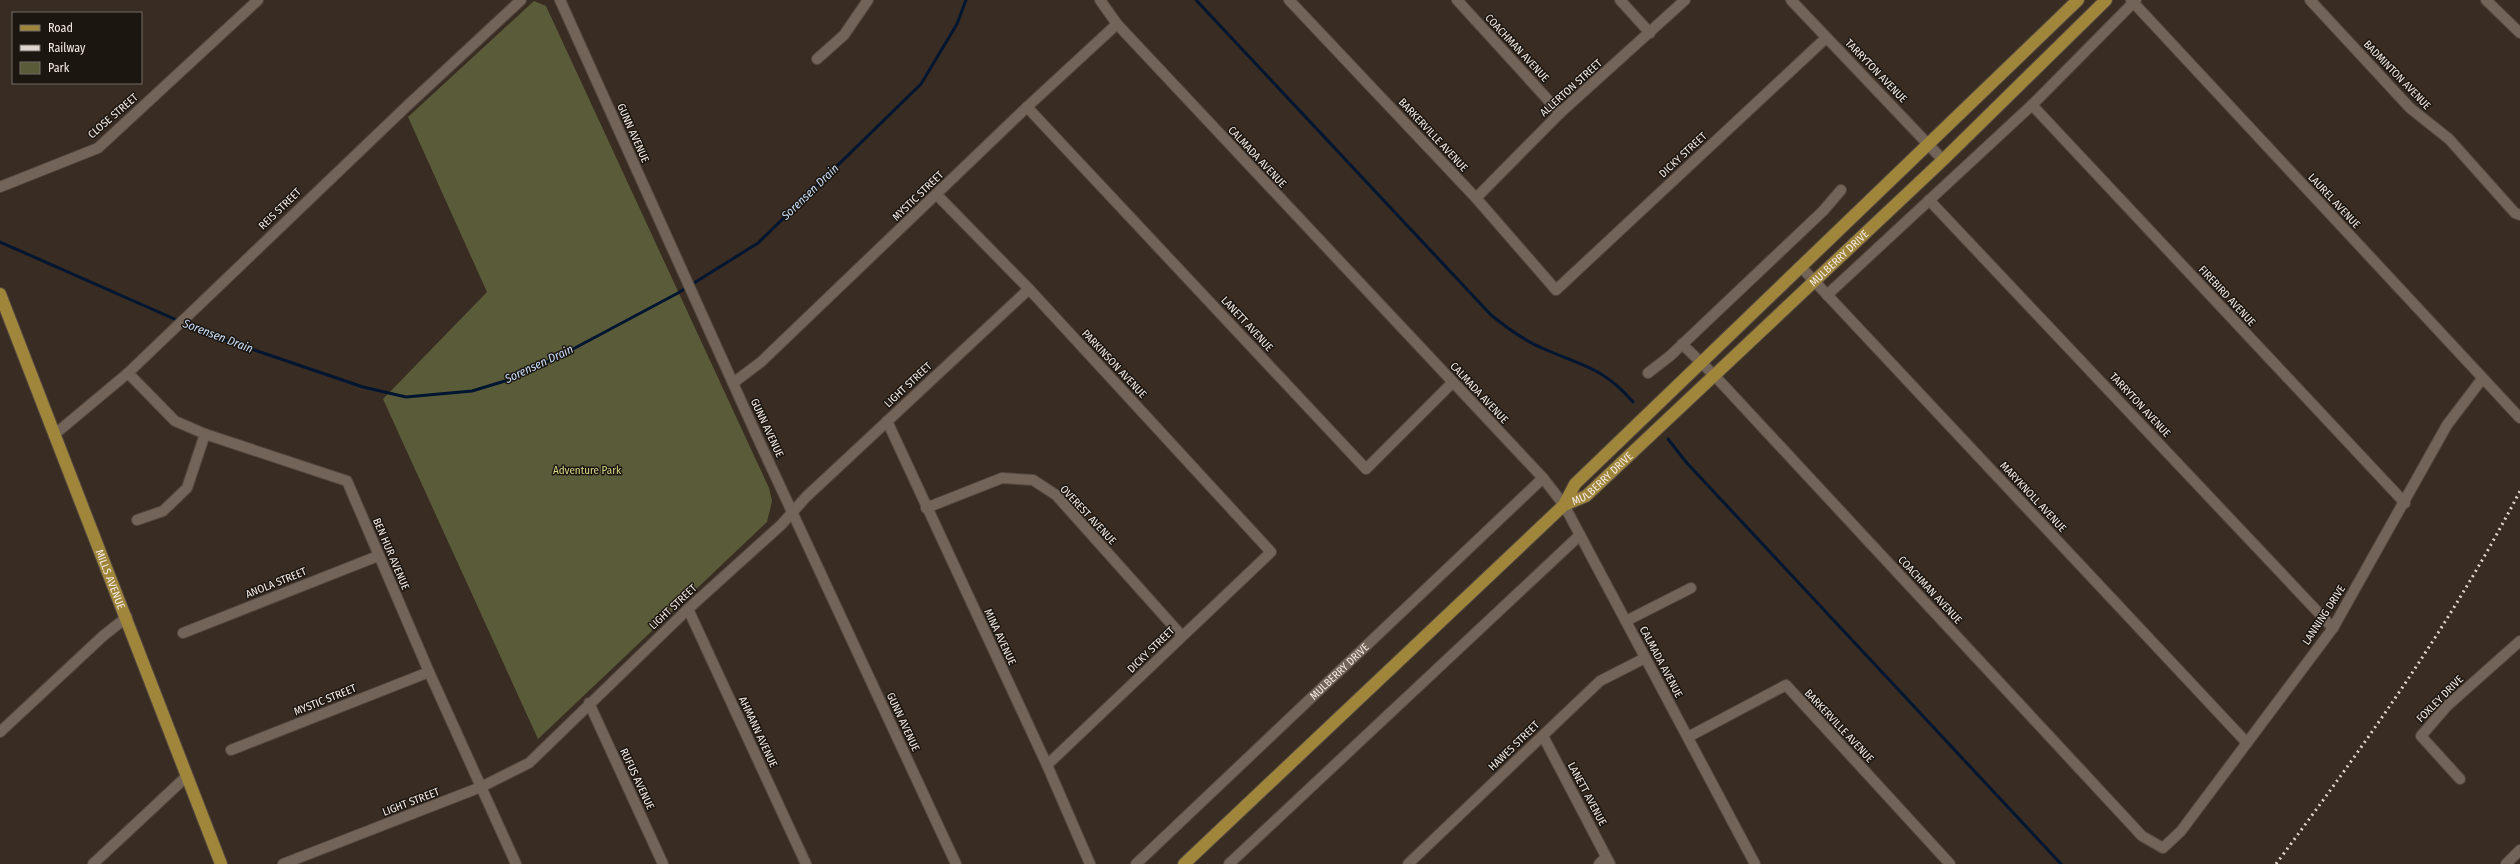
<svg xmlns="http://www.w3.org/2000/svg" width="2520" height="864" font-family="'Fira Sans Condensed',sans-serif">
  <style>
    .green { fill: #5a5c39 }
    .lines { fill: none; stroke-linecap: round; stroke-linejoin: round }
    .stream { stroke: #001630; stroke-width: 3 }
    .minor-casing { stroke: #534840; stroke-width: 12 }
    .major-casing { stroke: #534840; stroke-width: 14 }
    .minor { stroke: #736459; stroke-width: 10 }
    .major { stroke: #a0863b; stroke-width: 12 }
    .rail { stroke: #dfd6cf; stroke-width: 3; stroke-dasharray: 2 4; stroke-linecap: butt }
    .labels { text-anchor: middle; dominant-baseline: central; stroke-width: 3; stroke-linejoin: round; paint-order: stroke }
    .street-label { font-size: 11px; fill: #f5ece6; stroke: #1c1611 }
    .park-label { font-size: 11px; fill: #d3d986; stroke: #1c1611 }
    .water-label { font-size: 12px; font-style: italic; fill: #c7ddf7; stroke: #1c1611 }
  </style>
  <rect width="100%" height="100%" fill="#392c22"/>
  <!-- green -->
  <path class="green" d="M 534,1 L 546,6 L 769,488 L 772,501 L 767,522 L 538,739 L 383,399 L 487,292 L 408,117 Z"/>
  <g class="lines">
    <!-- stream -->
    <path class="stream" d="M 1196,0 L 1491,315 C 1507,328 1523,340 1542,348 C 1582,366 1603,367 1633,402
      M 0,242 L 213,336 L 363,387 L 406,397 L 472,391 L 505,381 L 558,357 L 678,293 L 758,243 L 921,84 L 957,24 L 966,0
      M 1668,439 L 1686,462 L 2061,864"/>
    <!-- minor casing -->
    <g class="minor-casing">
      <g id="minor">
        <path d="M 560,0 L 760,443 L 956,864"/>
        <path d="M 1100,0 L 1117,24 L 1543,478 L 1564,505 L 1755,864"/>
        <path d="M 1289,0 L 1476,198 L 1556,290 L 1826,38"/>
        <path d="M 1457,0 L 1560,113"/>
        <path d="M 1620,0 L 1650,33"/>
        <path d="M 1791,0 L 1943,160"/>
        <path d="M 2131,0 L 2520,418"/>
        <path d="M 2310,0 L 2410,108 L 2449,139 L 2515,213 L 2520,215"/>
        <path d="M 2486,0 L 2520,33"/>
        <path d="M 817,59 L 844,35 L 868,0"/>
        <path d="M 2032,105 L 2405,503"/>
        <path d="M 1027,107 L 1366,469 L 1452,383"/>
        <path d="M 0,187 L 98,148 L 258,0"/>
        <path d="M 937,195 L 1029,289 L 1271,552 L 1047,765"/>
        <path d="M 1476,198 L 1560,113 L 1685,0"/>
        <path d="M 1929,200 L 2333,628"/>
        <path d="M 1802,268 L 2247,743"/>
        <path d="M 1827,295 L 2032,105 L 2136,0"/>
        <path d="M 1682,344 L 1714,375 L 2142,836 L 2163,848 L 2181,831 L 2333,628 L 2447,425 L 2482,379"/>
        <path d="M 128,373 L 175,421 L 205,434 L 347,481 L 429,672 L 516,864"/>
        <path d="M 1648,373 L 1670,356 L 1823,211 L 1841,190"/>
        <path d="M 733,383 L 761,362 L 1027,107 L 1117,24"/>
        <path d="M 887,421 L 1047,765 L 1090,864"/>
        <path d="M 55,434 L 128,373 L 408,105 L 521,0"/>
        <path d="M 926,508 L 1002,478 L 1033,480 L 1056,495 L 1182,636"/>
        <path d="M 137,520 L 163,511 L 187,488 L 205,434"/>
        <path d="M 688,609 L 806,864"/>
        <path d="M 1626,621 L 1691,588"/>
        <path d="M 183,633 L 378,556"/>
        <path d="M 589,703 L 663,864"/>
        <path d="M 0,732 L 103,636 L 127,617"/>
        <path d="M 1543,736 L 1610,864"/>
        <path d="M 1688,737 L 1786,685 L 1950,864"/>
        <path d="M 231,750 L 429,672"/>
        <path d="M 2460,779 L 2421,736 L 2447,706 L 2520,641"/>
        <path d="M 93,864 L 187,776"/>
        <path d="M 283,864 L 481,787 L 529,763 L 688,609 L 781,525 L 806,497 L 1029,289"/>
        <path id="s1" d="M 1136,864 L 1543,478"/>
        <path d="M 1229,864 L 1580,535"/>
        <path d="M 1408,864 L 1600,681 L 1645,658"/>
        <path d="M 1599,864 L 1606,857"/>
        <path d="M 2506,864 L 2520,850"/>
      </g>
    </g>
    <!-- major casing -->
    <g class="major-casing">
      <g id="major">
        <path id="s2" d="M 0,294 L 221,864"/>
        <path id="s3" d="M 1564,505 L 1586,496 L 1943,160 L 2106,0"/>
        <path d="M 1184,864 L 1564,505 L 1575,484 L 2078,0"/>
      </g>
    </g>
    <!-- minor -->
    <use href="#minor" class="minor"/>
    <!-- major -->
    <use href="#major" class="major"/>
    <!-- rail -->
    <path class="rail" d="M 2276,864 C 2366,743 2450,626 2520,491"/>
  </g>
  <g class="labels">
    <!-- street labels -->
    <g class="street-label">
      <text transform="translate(1517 48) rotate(47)">COACHMAN AVENUE</text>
      <text transform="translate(1876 71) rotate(46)">TARRYTON AVENUE</text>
      <text transform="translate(2397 75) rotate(46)">BADMINTON AVENUE</text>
      <text transform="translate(1571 88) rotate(-42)">ALLERTON STREET</text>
      <text transform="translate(113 116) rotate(-41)">CLOSE STREET</text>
      <text transform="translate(633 133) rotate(66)">GUNN AVENUE</text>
      <text transform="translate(1433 135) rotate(47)">BARKERVILLE AVENUE</text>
      <text transform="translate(1683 155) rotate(-43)">DICKY STREET</text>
      <text transform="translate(1257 157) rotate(47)">CALMADA AVENUE</text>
      <text transform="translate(918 196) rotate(-44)">MYSTIC STREET</text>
      <text transform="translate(2334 201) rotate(47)">LAUREL AVENUE</text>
      <text transform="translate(280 209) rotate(-44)">REIS STREET</text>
      <text stroke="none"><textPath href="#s3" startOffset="371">MULBERRY DRIVE</textPath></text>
      <text transform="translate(2227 296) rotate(47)">FIREBIRD AVENUE</text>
      <text transform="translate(1247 324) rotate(47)">LANETT AVENUE</text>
      <text transform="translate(1114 364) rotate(47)">PARKINSON AVENUE</text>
      <text transform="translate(908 385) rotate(-43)">LIGHT STREET</text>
      <text transform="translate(1479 393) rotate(47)">CALMADA AVENUE</text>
      <text transform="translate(2140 405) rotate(47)">TARRYTON AVENUE</text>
      <text transform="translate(767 428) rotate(65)">GUNN AVENUE</text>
      <text stroke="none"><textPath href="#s3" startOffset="47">MULBERRY DRIVE</textPath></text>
      <text transform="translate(2033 497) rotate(47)">MARYKNOLL AVENUE</text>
      <text transform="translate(1088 515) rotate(47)">OVEREST AVENUE</text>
      <text transform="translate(391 554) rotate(67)">BEN HUR AVENUE</text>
      <text stroke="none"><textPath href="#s2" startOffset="306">MILLS AVENUE</textPath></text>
      <text transform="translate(276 583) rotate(-22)">ANOLA STREET</text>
      <text transform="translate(1930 590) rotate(47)">COACHMAN AVENUE</text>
      <text transform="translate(673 607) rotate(-43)">LIGHT STREET</text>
      <text transform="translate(2324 615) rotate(-57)">LANNING DRIVE</text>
      <text transform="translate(1000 637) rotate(65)">MINA AVENUE</text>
      <text transform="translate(1151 650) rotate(-44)">DICKY STREET</text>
      <text transform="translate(1661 662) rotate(62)">CALMADA AVENUE</text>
      <text stroke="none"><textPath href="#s1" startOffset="280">MULBERRY DRIVE</textPath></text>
      <text transform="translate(2440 699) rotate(-45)">FOXLEY DRIVE</text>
      <text transform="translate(325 700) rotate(-22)">MYSTIC STREET</text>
      <text transform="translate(903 722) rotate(65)">GUNN AVENUE</text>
      <text transform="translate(1839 726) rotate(47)">BARKERVILLE AVENUE</text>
      <text transform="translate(758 732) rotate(65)">AHMANN AVENUE</text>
      <text transform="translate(1514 746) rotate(-44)">HAWES STREET</text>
      <text transform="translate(637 779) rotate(65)">RUFUS AVENUE</text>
      <text transform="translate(1587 794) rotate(62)">LANETT AVENUE</text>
      <text transform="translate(411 802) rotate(-21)">LIGHT STREET</text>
    </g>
    <!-- park labels -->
    <g class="park-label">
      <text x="587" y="470">Adventure Park</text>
    </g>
    <!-- water labels -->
    <g class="water-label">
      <text transform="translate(810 192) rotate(-44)">Sorensen Drain</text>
      <text transform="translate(218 336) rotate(21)">Sorensen Drain</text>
      <text transform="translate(539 364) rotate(-25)">Sorensen Drain</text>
    </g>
  </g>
  <!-- legend -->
  <rect x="12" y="12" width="130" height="72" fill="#1c1611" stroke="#736c66"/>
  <rect x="20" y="25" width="20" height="6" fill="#a0863b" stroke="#736c66"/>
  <text x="48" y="32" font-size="12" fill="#f5ece6">Road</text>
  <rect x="20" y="45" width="20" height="6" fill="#dfd6cf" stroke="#736c66"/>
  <text x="48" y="52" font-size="12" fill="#f5ece6">Railway</text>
  <rect x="20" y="62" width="20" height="12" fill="#5a5c39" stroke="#736c66"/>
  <text x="48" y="72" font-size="12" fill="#f5ece6">Park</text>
</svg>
